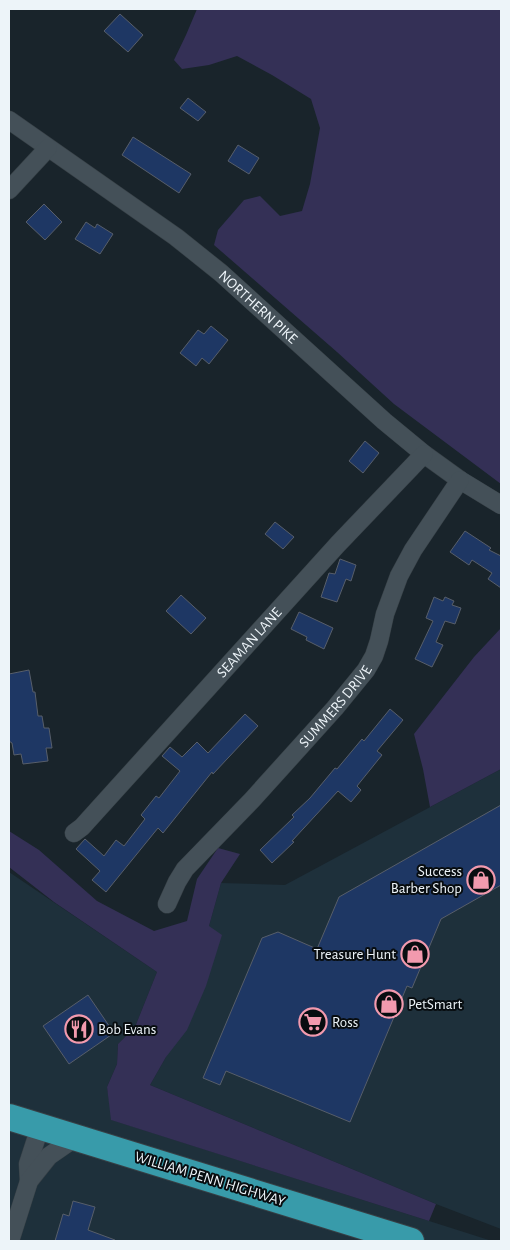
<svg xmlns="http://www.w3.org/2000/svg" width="510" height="1250" font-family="'Alegreya Sans',sans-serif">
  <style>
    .built { fill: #1e303b }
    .green { fill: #343056 }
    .building { fill: #1e3764; stroke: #575e6a }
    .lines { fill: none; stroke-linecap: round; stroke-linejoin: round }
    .minor-casing { stroke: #374046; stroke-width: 19 }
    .highway-casing { stroke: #374046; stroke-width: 28 }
    .minor { stroke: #445058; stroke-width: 18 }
    .highway { stroke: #389baa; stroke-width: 26 }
    .labels { text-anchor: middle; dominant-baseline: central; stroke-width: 4; stroke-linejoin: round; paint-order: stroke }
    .street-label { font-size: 15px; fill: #edf4f9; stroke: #080d10 }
    .poi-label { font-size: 15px; fill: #edf4f9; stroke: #080d10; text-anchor: start }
  </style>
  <rect width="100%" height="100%" fill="#19242b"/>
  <!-- built -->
  <path class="built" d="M 501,769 L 501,1229 L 436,1204 L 150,1085 L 166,1057 L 209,926 L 221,883 L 285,885 Z
    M 9,872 L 157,972 L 135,1027 L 118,1044 L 117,1064 L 107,1087 L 112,1120 L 492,1241 L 9,1241 Z"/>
  <!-- green -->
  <path class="green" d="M 197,9 L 501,9 L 501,484 L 394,404 L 337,352 L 214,245 L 218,230 L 244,200 L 260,196 L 280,216 L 302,211 L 310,184 L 320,128 L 311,99 L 272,75 L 237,56 L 209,65 L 182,69 L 174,60 L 186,35 Z
    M 501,628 L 501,769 L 430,807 L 423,769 L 414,734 L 474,657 Z
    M 9,831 L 39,850 L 97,901 L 154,931 L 187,921 L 197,879 L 218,848 L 240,854 L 221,883 L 209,926 L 222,935 L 206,986 L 187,1030 L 166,1057 L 150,1085 L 436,1204 L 429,1221 L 111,1120 L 107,1087 L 117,1064 L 118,1044 L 135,1027 L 157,972 L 54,902 L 9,867 Z"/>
  <!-- building -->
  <path class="building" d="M 120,14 L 143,35 L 128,52 L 104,31 Z
    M 188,98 L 206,112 L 198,121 L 180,108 Z
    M 133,137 L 191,174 L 179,193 L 122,155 Z
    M 238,145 L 259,158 L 249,174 L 228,161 Z
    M 44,204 L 62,222 L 45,240 L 26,222 Z
    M 86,222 L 95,228 L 97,224 L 113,234 L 100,254 L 75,239 Z
    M 211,326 L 228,340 L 209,364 L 202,358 L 196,366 L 180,353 L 198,330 L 204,334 Z
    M 365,441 L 379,453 L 363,473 L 349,461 Z
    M 275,522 L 294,537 L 283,549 L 265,534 Z
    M 465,531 L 491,548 L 489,550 L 501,556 L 501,588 L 488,579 L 492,573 L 472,560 L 469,565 L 450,552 Z
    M 340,559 L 356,565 L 351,581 L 346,579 L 337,602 L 321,597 L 329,573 L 335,574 Z
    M 181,595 L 206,618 L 191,634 L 166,611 Z
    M 434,597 L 443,601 L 445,597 L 454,601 L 452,605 L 461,608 L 455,624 L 445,621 L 436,642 L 443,645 L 432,667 L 415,659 L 433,621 L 426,618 Z
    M 299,612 L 333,628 L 324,649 L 306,640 L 307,637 L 291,629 Z
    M 29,670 L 33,692 L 35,692 L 38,716 L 42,716 L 44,728 L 49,728 L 52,748 L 46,748 L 48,761 L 23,764 L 21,754 L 14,755 L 12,743 L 9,741 L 9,674 Z
    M 390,709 L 403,720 L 377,751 L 382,755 L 357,786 L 361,790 L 351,802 L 338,791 L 292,841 L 294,842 L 272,863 L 260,850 L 294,817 L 292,815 L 310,798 L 335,768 L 337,769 L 362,739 L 364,741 Z
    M 245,714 L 258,726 L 213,774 L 212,772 L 163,833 L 158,828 L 106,892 L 92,880 L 100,871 L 76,849 L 85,839 L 104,856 L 116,840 L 124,846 L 145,819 L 141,815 L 156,796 L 159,798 L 180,771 L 162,756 L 170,747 L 182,757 L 197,742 L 208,753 Z
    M 501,805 L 501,885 L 441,919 L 412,988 L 407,986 L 350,1122 L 226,1071 L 220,1085 L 203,1078 L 262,938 L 278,932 L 317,949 L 339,897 Z
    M 88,995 L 114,1033 L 69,1064 L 43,1026 Z
    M 73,1201 L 95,1207 L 88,1230 L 115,1240 L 115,1241 L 55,1241 L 63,1214 L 69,1216 Z"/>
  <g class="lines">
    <!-- minor casing -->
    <g class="minor-casing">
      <g id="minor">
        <path id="s1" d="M 9,120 L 176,237 L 221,273 L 384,421 L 424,454 L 460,480 L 501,505"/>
        <path d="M 9,190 L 48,148"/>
        <path id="s2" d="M 74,833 L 82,827 L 338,544 L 424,454"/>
        <path id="s3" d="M 167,904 L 177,882 L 185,869 L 252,800 L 335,708 L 366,670 L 374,656 L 379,641 L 385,614 L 399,576 L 413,550 L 460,480"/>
        <path d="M 29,1181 L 28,1164 L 40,1127"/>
        <path d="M 10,1241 L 29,1181 L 49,1156 L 75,1138"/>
      </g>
    </g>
    <!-- highway casing -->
    <g class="highway-casing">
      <path id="highway" d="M 9,1117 L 411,1241"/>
    </g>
    <!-- minor -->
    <use href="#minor" class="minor"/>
    <!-- highway -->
    <use href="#highway" class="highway"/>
  </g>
  <!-- icons -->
  <defs>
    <g id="shop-ring" transform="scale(1.4375)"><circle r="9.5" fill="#080d10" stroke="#f29aae" stroke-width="1.5"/><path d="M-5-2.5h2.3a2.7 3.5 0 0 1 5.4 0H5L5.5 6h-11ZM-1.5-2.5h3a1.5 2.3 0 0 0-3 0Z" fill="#f29aae"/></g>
    <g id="supermarket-ring" transform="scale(1.4375)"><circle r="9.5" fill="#080d10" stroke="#f29aae" stroke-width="1.5"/><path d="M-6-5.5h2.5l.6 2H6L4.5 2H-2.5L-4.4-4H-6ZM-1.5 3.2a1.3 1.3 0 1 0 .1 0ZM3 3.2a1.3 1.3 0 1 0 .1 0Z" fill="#f29aae"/></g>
    <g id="restaurant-ring" transform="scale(1.4375)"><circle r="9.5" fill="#080d10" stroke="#f29aae" stroke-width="1.5"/><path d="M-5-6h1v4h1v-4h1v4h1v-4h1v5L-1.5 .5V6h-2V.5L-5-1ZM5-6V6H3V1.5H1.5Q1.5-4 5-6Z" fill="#f29aae"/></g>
  </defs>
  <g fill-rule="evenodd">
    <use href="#shop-ring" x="481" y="880"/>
    <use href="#shop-ring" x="415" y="954"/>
    <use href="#shop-ring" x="389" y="1004"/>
    <use href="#supermarket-ring" x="313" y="1022"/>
    <use href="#restaurant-ring" x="79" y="1029"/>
  </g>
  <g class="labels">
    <!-- street labels -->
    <g class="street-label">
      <text stroke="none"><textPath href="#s1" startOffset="312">NORTHERN PIKE</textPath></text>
      <text stroke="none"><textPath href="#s2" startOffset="259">SEAMAN LANE</textPath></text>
      <text stroke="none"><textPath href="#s3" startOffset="261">SUMMERS DRIVE</textPath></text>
      <text transform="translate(210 1179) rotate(17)">WILLIAM PENN HIGHWAY</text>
    </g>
    <!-- poi labels -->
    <g class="poi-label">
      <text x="462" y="871" text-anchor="end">Success<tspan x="462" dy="17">Barber Shop</tspan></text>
      <text x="396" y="954" text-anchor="end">Treasure Hunt</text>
      <text x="408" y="1004">PetSmart</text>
      <text x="332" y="1022">Ross</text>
      <text x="98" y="1029">Bob Evans</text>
    </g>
  </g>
  <!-- border -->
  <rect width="510" height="1250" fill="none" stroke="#edf4f9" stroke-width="20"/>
</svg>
